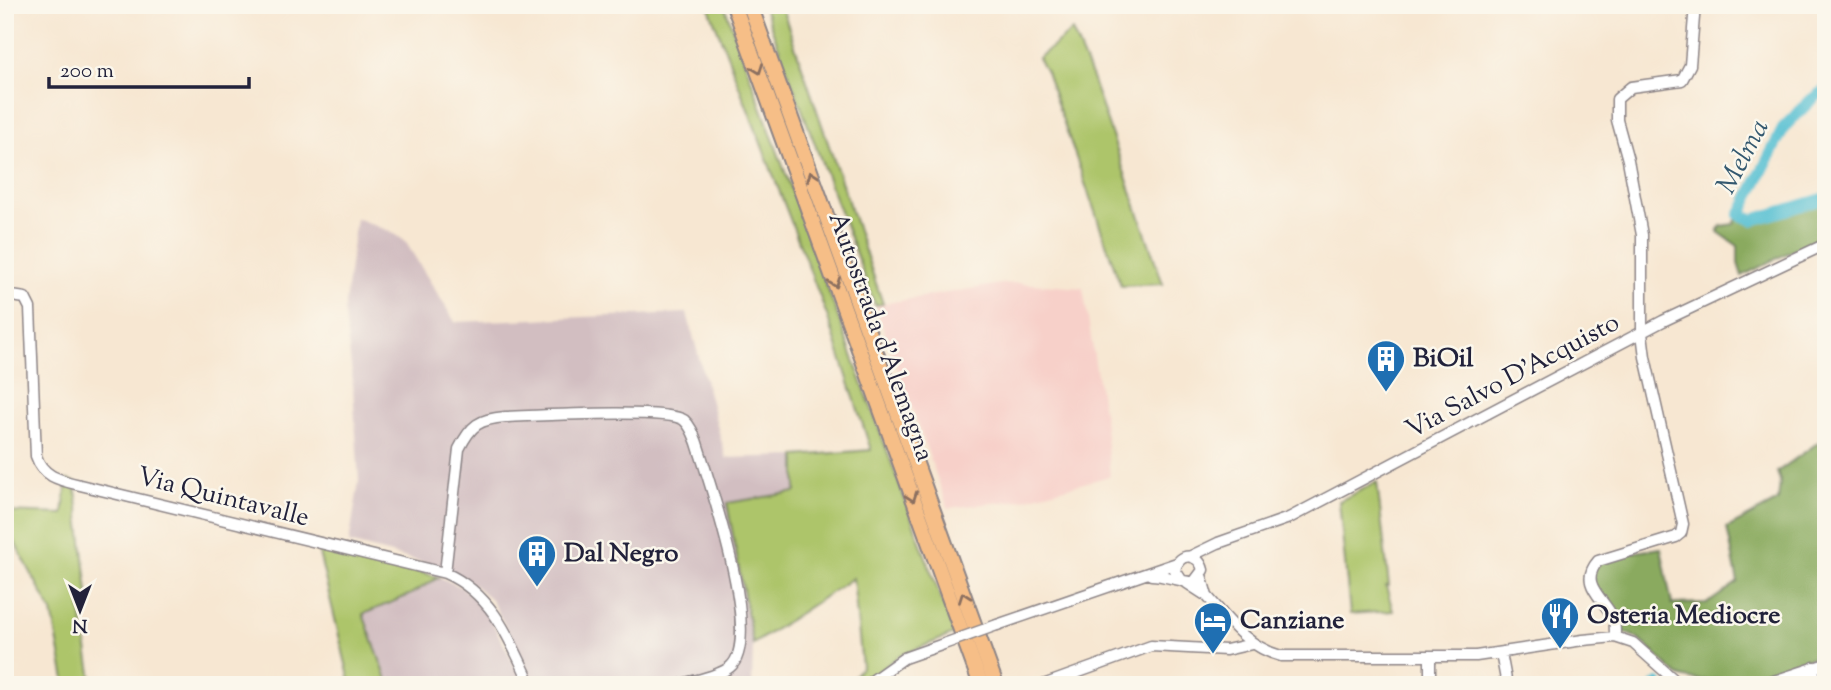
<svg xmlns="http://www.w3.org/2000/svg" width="1831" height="690" font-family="'Sorts Mill Goudy',serif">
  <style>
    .built { fill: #f7d0c9 }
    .industrial { fill: #d2bec1 }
    .green { fill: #adc56b; stroke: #687453; stroke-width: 2 }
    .forest { fill: #8aaa5f; stroke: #56664d; stroke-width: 2 }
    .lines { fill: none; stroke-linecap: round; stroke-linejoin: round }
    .river { stroke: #55bfd2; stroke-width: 12 }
    .minor-casing { stroke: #8c8486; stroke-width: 13 }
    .highway-casing { stroke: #8c8486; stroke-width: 18 }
    .minor { stroke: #fff; stroke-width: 10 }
    .highway { stroke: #f6be87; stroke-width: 14 }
    .minor-bridge-casing { stroke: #8c8486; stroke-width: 13; stroke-linecap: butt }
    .minor-bridge { stroke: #fff; stroke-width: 10 }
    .oneway { stroke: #8c7061 }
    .labels { text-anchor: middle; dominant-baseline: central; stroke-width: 5; stroke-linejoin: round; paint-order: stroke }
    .street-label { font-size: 26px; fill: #22223b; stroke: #fbf7ec }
    .poi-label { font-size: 26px; font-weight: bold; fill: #22223b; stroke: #fbf7ec; text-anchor: start }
    .water-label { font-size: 28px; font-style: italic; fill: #345970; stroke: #fbf7ec }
  </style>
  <rect width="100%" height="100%" fill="#fbf7ec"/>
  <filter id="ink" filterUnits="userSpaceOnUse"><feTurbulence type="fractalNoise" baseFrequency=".0143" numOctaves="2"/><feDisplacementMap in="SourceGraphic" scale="14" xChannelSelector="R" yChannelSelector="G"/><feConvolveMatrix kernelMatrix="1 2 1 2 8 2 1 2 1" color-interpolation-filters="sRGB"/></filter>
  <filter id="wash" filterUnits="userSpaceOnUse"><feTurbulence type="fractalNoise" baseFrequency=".00686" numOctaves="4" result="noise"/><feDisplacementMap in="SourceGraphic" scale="28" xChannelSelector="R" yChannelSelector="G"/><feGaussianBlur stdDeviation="1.57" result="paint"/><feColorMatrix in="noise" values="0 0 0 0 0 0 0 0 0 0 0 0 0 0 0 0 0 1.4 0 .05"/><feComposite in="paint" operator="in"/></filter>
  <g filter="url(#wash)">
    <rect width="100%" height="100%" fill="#f7e7d2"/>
    <!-- built -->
    <path class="built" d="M 1018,283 L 1083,288 L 1104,418 L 1110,476 L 1020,500 L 948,508 L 875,305 L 1001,284 Z"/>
    <!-- industrial -->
    <path class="industrial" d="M 356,218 L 389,231 L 405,241 L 455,322 L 687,313 L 726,458 L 796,456 L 796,492 L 753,644 L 752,685 L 536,685 L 491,599 L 467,579 L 441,567 L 349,543 L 359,481 L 352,373 L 344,312 Z
      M 439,577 L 461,587 L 483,605 L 525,685 L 389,685 L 363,614 L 409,595 Z"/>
    <!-- green -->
    <path class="green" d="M 708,5 L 724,5 L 954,634 L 899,656 L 861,685 L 847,685 L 862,666 L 853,578 L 753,644 L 727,503 L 796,492 L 796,456 L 871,450 L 828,318 Z
      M 763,5 L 781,5 L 883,304 L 875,305 Z
      M 1072,31 L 1092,78 L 1163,284 L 1121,286 L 1046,72 L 1038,58 Z
      M 67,480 L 75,482 L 89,600 L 80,605 L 93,685 L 66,685 L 52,612 L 5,524 L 5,512 L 63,514 Z
      M 1377,482 L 1389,586 L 1386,586 L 1393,611 L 1350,614 L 1339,501 Z
      M 317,545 L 439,577 L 409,595 L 363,614 L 389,685 L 351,685 Z"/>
    <!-- forest -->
    <path class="forest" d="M 1804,200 L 1826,202 L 1826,234 L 1742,276 L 1738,263 L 1738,246 L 1718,232 L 1721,226 L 1734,224 L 1743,206 L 1750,216 C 1760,215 1773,214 1782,210 C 1790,206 1795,202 1804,200 Z
      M 1826,437 L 1826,653 C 1791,664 1711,690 1679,676 C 1658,661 1647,638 1620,631 C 1614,604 1603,596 1583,580 L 1593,559 L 1661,548 L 1672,604 L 1708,603 L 1738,582 L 1727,528 L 1778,501 L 1780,481 L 1777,472 Z"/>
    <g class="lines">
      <!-- river -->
      <path class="river" d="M 1826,89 L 1811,100 L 1784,127 L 1740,215 L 1753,220 L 1823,199 L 1826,200
        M 1656,685 L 1658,684"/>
    </g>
  </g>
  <g filter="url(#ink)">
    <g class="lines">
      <!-- minor casing -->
      <g class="minor-casing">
        <path id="minor" d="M 1695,9 L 1712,5
          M 5,295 L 25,298 L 30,308 L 36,456 C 43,477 60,480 80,485 L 445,573 C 493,594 510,640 531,685
          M 1191,556 L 1218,543 L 1289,518 L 1663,321 L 1826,244
          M 445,573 L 459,449 C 471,425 479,419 505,417 C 534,416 667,408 684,420 C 691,426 694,435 697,443 C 709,482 764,639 730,667 C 718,677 694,680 679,685
          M 1151,575 C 1166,575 1179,582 1194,582 L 1203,570 C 1199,553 1179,551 1175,570 L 1182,581
          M 1187,583 L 1207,596 L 1201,575
          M 1207,596 C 1229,621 1247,647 1281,656 L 1476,656 L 1583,640 L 1615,637 L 1633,643 L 1680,685
          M 997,625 L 1177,563
          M 1615,637 C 1615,632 1615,625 1614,620 C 1606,599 1577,585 1598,561 L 1676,537 L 1681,533 L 1683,524 L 1645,357 L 1642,333 L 1642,235 L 1628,160 L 1617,120 L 1617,99 L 1631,87 L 1682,80 L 1690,65 L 1695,5
          M 1501,653 L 1507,685
          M 1814,667 L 1814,685
          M 866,685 L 904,658 L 941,645
          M 1043,685 L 1151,646 L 1226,650 L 1252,644
          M 1430,685 L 1430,657
          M 1762,685 L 1826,664"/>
      </g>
      <!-- highway casing -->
      <g class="highway-casing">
        <path id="highway" d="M 734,5 L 981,685
          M 750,5 L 996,685"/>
      </g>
      <!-- minor -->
      <use href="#minor" class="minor"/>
      <!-- highway -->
      <use href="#highway" class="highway"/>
      <!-- minor-bridge casing -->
      <g class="minor-bridge-casing">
        <path id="minor-bridge" d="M 941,645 L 997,625"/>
      </g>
      <!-- minor-bridge -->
      <use href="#minor-bridge" class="minor-bridge"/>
    </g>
    <!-- one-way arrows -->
    <defs><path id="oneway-chevron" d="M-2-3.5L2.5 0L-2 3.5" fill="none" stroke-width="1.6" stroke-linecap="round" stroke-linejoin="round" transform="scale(1.75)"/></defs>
    <g class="oneway">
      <use href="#oneway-chevron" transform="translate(758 69) rotate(70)"/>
      <use href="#oneway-chevron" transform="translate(812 176) rotate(-110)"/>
      <use href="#oneway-chevron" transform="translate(835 283) rotate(70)"/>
      <use href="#oneway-chevron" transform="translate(912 497) rotate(70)"/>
      <use href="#oneway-chevron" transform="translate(964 597) rotate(-110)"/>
    </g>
  </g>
  <!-- icons -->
  <defs>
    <g id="building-pin" transform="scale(2.0125)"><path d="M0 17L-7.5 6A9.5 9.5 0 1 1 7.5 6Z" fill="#1f6fb2" stroke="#fbf7ec"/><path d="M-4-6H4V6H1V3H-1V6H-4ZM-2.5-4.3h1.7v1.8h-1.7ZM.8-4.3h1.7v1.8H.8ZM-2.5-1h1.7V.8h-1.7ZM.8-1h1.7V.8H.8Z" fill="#fff"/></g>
    <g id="restaurant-pin" transform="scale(2.0125)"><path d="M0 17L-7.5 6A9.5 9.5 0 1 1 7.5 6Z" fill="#1f6fb2" stroke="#fbf7ec"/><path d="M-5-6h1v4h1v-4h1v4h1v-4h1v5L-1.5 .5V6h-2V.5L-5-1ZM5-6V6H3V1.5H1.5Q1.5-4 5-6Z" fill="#fff"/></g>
    <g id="hotel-pin" transform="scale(2.0125)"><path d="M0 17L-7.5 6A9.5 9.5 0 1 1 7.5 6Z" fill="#1f6fb2" stroke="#fbf7ec"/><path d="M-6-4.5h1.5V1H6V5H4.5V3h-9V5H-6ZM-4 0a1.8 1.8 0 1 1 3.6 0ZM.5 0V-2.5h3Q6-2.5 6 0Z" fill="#fff"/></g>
  </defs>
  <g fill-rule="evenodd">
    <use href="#building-pin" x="1386" y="359"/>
    <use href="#building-pin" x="537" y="554"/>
    <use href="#restaurant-pin" x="1560" y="616"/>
    <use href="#hotel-pin" x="1213" y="621"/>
  </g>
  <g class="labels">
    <!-- street labels -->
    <g class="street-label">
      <text transform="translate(880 337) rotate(70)">Autostrada d'Alemagna</text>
      <text transform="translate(1513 377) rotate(-28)">Via Salvo D'Acquisto</text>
      <text transform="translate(223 498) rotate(14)">Via Quintavalle</text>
    </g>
    <!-- poi labels -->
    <g class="poi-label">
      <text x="1413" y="359">BiOil</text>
      <text x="564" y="554">Dal Negro</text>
      <text x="1587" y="616">Osteria Mediocre</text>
      <text x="1240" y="621">Canziane</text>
    </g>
    <!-- water labels -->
    <g class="water-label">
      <text transform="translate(1744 157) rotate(-62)">Melma</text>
    </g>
  </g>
  <!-- margin -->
  <rect width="1831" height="690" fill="none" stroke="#fbf7ec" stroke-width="28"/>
  <!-- north arrow -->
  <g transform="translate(80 610) rotate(180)" stroke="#fbf7ec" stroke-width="5" paint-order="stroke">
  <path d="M0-5L12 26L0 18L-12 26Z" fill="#22223b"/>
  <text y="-10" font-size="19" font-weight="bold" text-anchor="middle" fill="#22223b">N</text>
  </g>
  <!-- scale -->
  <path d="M49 77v10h200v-10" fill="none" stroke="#22223b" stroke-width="3.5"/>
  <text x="60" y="77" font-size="21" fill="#22223b" stroke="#fbf7ec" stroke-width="5" paint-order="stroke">200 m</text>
</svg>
